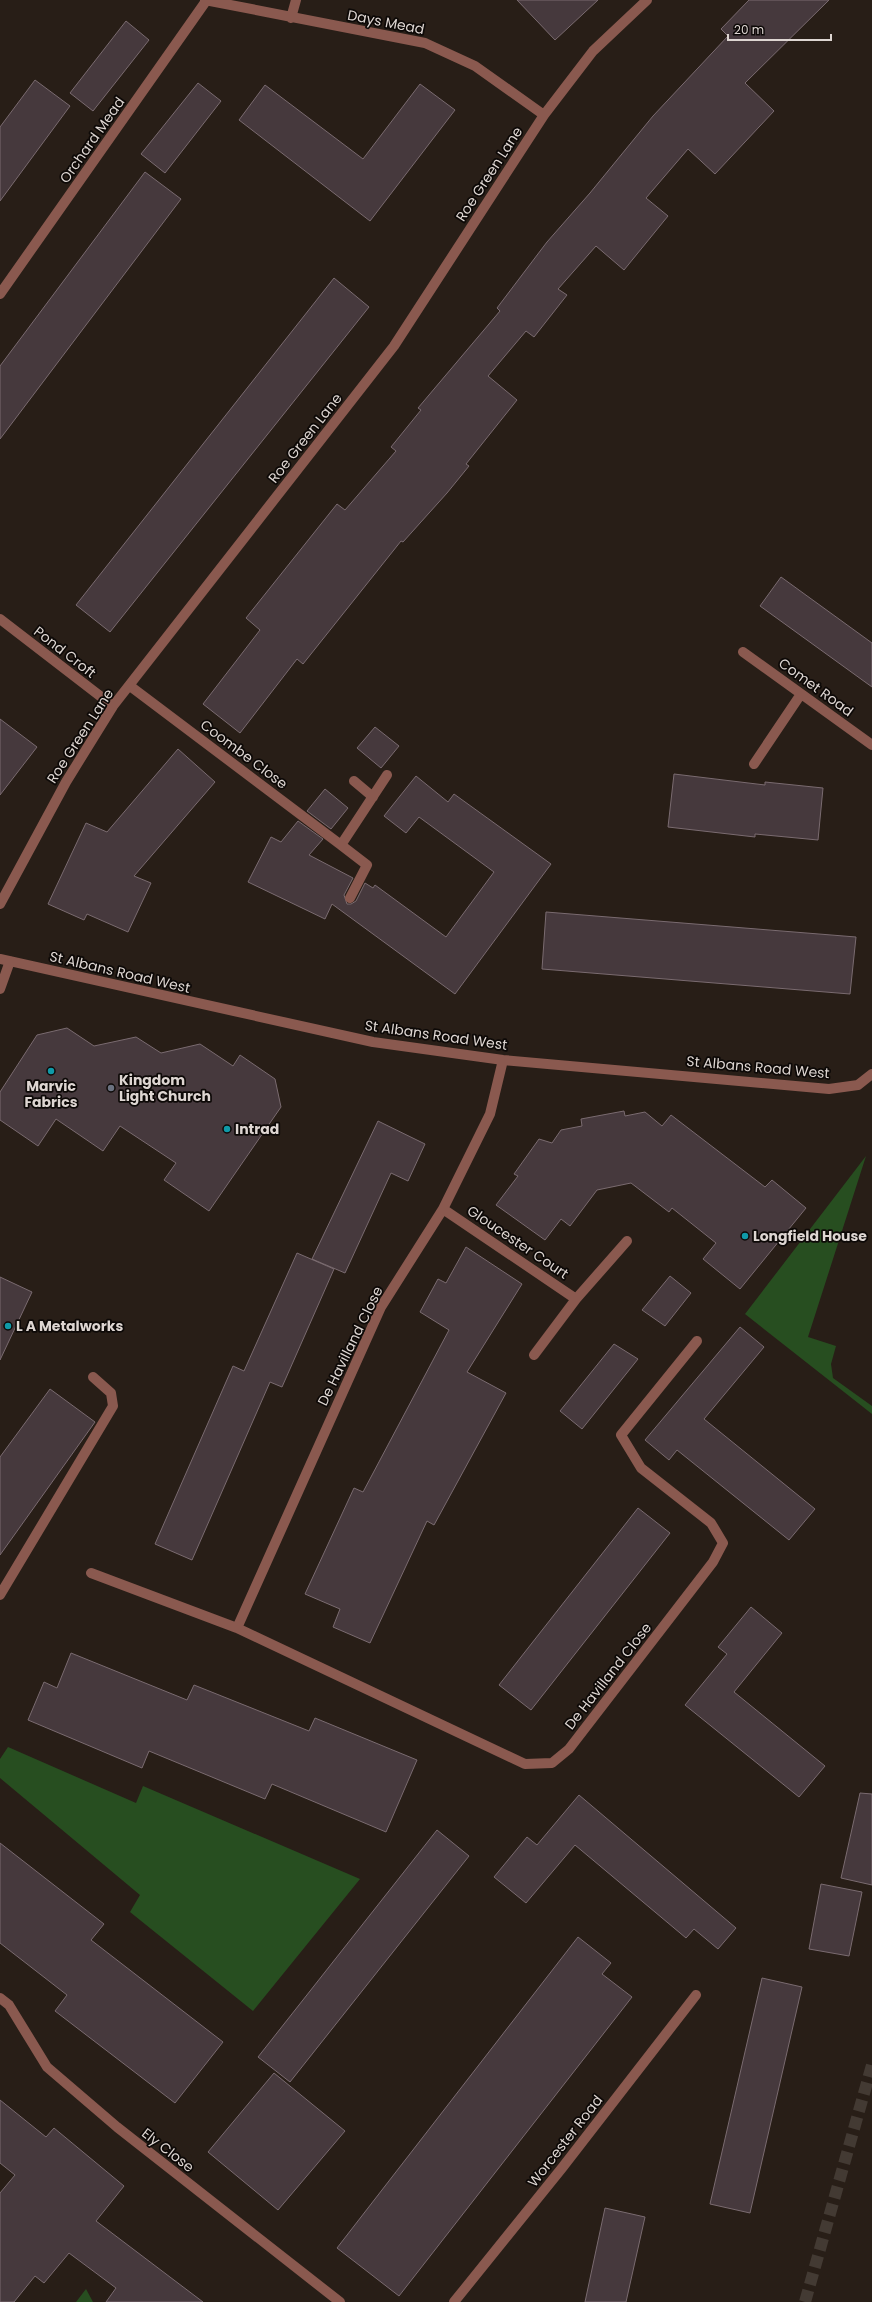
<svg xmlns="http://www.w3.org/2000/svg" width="872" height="2302" font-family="Poppins,sans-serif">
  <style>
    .green { fill: #274e20 }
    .building { fill: #46393d; stroke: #7a6b70 }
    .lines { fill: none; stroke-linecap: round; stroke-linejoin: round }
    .highway-tunnel { stroke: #433a33; stroke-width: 12; stroke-dasharray: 12 6; stroke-linecap: butt }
    .minor { stroke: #8a594f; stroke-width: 10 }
    .culture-dot { fill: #0f9aa8; stroke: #0d0907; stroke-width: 1.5 }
    .worship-dot { fill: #6b7280; stroke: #0d0907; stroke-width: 1.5 }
    .labels { text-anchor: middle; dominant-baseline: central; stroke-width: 3.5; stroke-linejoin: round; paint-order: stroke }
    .street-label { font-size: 14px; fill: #ded6d2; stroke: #0d0907 }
    .poi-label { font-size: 14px; font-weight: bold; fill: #ded6d2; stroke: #0d0907; text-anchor: start }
  </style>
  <rect width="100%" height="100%" fill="#281e17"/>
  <!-- green -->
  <path class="green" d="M 866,1156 L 808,1337 L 836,1346 L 831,1364 L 833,1378 L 872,1406 L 872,1414 L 745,1314 Z
    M 8,1747 L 136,1803 L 143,1786 L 360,1879 L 253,2011 L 130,1912 L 140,1895 L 0,1778 L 0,1759 Z
    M 86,2289 L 93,2302 L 76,2302 Z"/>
  <!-- building -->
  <path class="building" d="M 517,0 L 598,0 L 555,40 Z
    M 749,0 L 829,0 L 745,83 L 774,111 L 715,174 L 688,149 L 646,198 L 668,216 L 624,270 L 596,246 L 558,289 L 567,295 L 534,337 L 526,331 L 488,376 L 517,400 L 466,464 L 469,466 L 447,493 L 403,542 L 401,541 L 303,664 L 297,659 L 240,733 L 203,704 L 260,630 L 246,618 L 337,504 L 345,510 L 396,451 L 391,447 L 421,410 L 418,408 L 500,311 L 497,308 L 547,242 L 590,193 L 653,116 L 728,36 L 721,29 Z
    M 126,21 L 149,40 L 93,111 L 70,93 Z
    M 35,80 L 70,106 L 0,201 L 0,127 Z
    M 198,83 L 221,101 L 165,173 L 141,154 Z
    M 420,84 L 455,110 L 370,221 L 239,120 L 265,85 L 363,159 Z
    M 145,172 L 181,199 L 0,439 L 0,366 Z
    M 334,278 L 369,307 L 110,632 L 76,605 Z
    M 781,577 L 872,643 L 872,687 L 760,606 Z
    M 0,719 L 37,747 L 0,795 Z
    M 375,727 L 399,746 L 381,768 L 357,748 Z
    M 178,749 L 215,782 L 134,876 L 151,883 L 128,932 L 87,914 L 84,920 L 48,904 L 86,823 L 107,832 Z
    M 674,774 L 765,785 L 765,782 L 823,788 L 818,840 L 755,834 L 755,837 L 668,827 Z
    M 416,776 L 448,802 L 454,794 L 551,864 L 455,994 L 332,904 L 325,919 L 248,882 L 271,837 L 281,842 L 298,821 L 323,839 L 309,855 L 353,878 L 344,895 L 347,904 L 351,904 L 356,901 L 365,883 L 373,888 L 375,885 L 446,937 L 494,872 L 419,817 L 406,833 L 384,816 Z
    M 325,789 L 348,808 L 331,829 L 307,811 Z
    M 546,912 L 856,937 L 850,994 L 542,969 Z
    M 67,1028 L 94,1046 L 136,1037 L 161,1053 L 200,1044 L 233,1066 L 240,1055 L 275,1079 L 281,1107 L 209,1211 L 164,1180 L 176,1163 L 120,1126 L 103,1151 L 56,1119 L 38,1146 L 0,1120 L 0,1092 L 37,1035 Z
    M 624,1111 L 625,1116 L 645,1112 L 662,1126 L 671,1115 L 765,1187 L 772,1180 L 806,1208 L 740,1289 L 703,1259 L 716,1243 L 672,1208 L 669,1212 L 631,1183 L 597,1190 L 570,1226 L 561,1219 L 545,1240 L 496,1205 L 518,1176 L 514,1174 L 539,1139 L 552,1143 L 561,1130 L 582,1126 L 581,1119 Z
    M 378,1121 L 425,1144 L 408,1181 L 391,1173 L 345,1273 L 312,1259 Z
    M 466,1247 L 522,1284 L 467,1372 L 506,1393 L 434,1525 L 427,1521 L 370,1643 L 333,1627 L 340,1609 L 305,1594 L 354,1488 L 363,1492 L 449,1330 L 420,1312 L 438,1279 L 446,1283 Z
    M 297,1253 L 334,1269 L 282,1387 L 270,1382 L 192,1560 L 155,1544 L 233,1366 L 244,1371 Z
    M 670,1276 L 691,1293 L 665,1326 L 642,1310 Z
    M 0,1277 L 32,1292 L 0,1360 Z
    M 740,1327 L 764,1347 L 704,1419 L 815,1509 L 789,1540 L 677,1450 L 669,1460 L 645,1440 Z
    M 614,1344 L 638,1359 L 582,1429 L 560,1411 Z
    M 50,1389 L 95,1422 L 0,1555 L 0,1457 Z
    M 638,1508 L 670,1533 L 531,1710 L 499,1685 Z
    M 751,1607 L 782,1633 L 734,1692 L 825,1766 L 799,1797 L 685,1705 L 727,1654 L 718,1647 Z
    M 71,1653 L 187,1700 L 194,1685 L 309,1731 L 315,1718 L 417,1760 L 386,1832 L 272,1784 L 265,1799 L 149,1751 L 142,1768 L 28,1720 L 44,1682 L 57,1688 Z
    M 860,1793 L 872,1794 L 872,1885 L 841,1878 Z
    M 579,1795 L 736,1928 L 718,1949 L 694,1929 L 686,1938 L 575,1845 L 526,1903 L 494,1877 L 527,1837 L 537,1845 Z
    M 437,1830 L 469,1856 L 290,2082 L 258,2057 Z
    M 0,1843 L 104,1924 L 91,1940 L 223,2042 L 175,2103 L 55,2011 L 67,1995 L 0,1943 Z
    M 821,1884 L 862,1892 L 849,1956 L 809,1949 Z
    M 578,1937 L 611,1963 L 602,1974 L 632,1997 L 399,2296 L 337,2248 Z
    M 762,1978 L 802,1987 L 750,2213 L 710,2204 Z
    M 274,2073 L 345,2131 L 278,2210 L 208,2152 Z
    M 0,2100 L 46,2137 L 54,2128 L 124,2186 L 96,2221 L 203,2302 L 106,2302 L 116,2288 L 69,2253 L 44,2283 L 35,2276 L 14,2302 L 0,2302 L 0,2193 L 15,2175 L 0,2163 Z
    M 605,2208 L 645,2217 L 626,2302 L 585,2302 Z"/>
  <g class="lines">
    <!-- highway-tunnel -->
    <path class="highway-tunnel" d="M 805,2302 L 872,2065"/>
    <!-- minor -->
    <path class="minor" d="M 205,0 L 425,43 L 475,66 L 544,115
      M 291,18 L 296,0
      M 0,294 L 206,1
      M 0,619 L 113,706
      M 743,652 L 872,745
      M 130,686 L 341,845
      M 754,764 L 801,694
      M 354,781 L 373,797
      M 350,898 L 367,865 L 341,845 L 387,775
      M 0,904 L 66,782 L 113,706 L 394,346 L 544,115 L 593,51 L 647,0
      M 0,959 L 373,1042 L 503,1060 L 829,1089 L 858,1085 L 872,1074
      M 0,989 L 10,961
      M 503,1060 L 490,1114 L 443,1209 L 381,1307 L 237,1628 L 525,1764 L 552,1763 L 569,1749 L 713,1562 L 723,1543 L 711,1523 L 641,1468 L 621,1435 L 697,1341
      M 443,1209 L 576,1299
      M 534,1355 L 576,1299 L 627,1241
      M 91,1573 L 237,1628
      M 0,1595 L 113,1406 L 111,1393 L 93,1377
      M 0,1998 L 9,2005 L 47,2067 L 117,2127 L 340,2302
      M 454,2302 L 562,2168 L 696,1995"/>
  </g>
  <!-- markers -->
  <g class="culture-dot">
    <circle cx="51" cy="1071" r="4"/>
    <circle cx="227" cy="1129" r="4"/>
    <circle cx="745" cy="1236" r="4"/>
    <circle cx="8" cy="1326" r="4"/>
  </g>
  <circle class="worship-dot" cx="111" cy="1088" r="4"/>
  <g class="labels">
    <!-- street labels -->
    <g class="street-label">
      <text transform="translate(386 22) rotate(11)">Days Mead</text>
      <text transform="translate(92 140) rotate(-55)">Orchard Mead</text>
      <text transform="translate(489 174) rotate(-57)">Roe Green Lane</text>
      <text transform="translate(305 438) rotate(-52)">Roe Green Lane</text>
      <text transform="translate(65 652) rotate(38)">Pond Croft</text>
      <text transform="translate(816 687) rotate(36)">Comet Road</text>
      <text transform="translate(80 736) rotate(-57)">Roe Green Lane</text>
      <text transform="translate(244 754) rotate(37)">Coombe Close</text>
      <text transform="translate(120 972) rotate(13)">St Albans Road West</text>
      <text transform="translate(436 1035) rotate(8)">St Albans Road West</text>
      <text transform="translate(758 1067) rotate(5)">St Albans Road West</text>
      <text transform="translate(518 1242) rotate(34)">Gloucester Court</text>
      <text transform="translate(350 1346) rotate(-64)">De Havilland Close</text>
      <text transform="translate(608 1676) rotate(-52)">De Havilland Close</text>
      <text transform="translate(565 2141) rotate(-52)">Worcester Road</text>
      <text transform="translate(168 2150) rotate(38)">Ely Close</text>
    </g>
    <!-- poi labels -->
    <g class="poi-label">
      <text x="119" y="1080">Kingdom<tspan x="119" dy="16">Light Church</tspan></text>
      <text x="51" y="1086" text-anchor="middle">Marvic<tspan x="51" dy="16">Fabrics</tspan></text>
      <text x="235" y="1129">Intrad</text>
      <text x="753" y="1236">Longfield House</text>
      <text x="16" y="1326">L A Metalworks</text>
    </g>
  </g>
  <!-- scale -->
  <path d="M728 34v6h103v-6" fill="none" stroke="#ded6d2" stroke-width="2"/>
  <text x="734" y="34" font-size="12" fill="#ded6d2" stroke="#0d0907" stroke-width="3" paint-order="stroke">20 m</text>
</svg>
